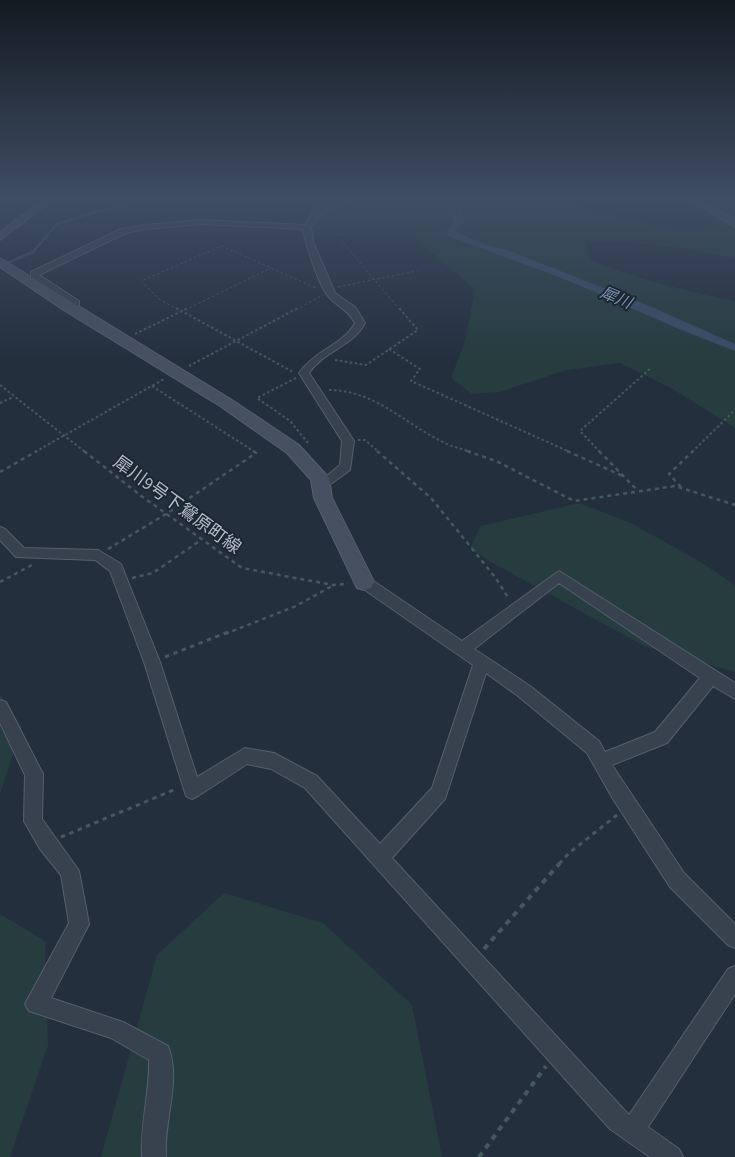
<svg xmlns="http://www.w3.org/2000/svg" width="735" height="1157" font-family="'Source Sans 3','Noto Sans JP',sans-serif">
  <style>
    .green { fill: #263c3f }
    .water { fill: #394c67 }
    .lines { fill: none; stroke-linecap: round; stroke-linejoin: round }
    .stream { stroke: #394c67; stroke-width: 2.5 }
    .street-casing { stroke: #565f6c; stroke-width: 2 }
    .secondary-casing { stroke: #565f6c; stroke-width: 2 }
    .path-far4 { stroke: #44595c; stroke-width: 1; stroke-dasharray: 2.5 2.5; stroke-linecap: butt }
    .path-far3 { stroke: #44595c; stroke-width: 2; stroke-dasharray: 2.5 2.5; stroke-linecap: butt }
    .path-far2 { stroke: #44595c; stroke-width: 2.5; stroke-dasharray: 4 4; stroke-linecap: butt }
    .path-far1 { stroke: #44595c; stroke-width: 3; stroke-dasharray: 4.5 4.5; stroke-linecap: butt }
    .path { stroke: #44595c; stroke-width: 4; stroke-dasharray: 5.5 5.5; stroke-linecap: butt }
    .street { fill: #38414e; fill-rule: evenodd }
    .secondary { fill: #465061; fill-rule: evenodd }
    .labels { text-anchor: middle; dominant-baseline: central; stroke-width: 4; stroke-linejoin: round; paint-order: stroke }
    .far-water-label { font-size: 16px; font-style: italic; fill: #7c92b1; stroke: #1d2633 }
    .street-label { font-size: 18px; fill: #b4bcc9; stroke: #1d2633 }
  </style>
  <rect width="100%" height="100%" fill="#242f3e"/>
  <!-- green -->
  <path class="green" d="M 324,197 L 575,197 L 578,205 C 622,218 667,233 713,227 L 712,220 L 686,203 L 672,197 L 735,197 L 735,259 C 687,248 635,239 586,244 L 590,260 C 637,279 686,291 735,301 L 735,428 L 671,388 L 620,363 L 567,370 L 499,392 L 472,394 L 451,378 L 465,341 L 475,289 L 413,237 L 322,236 L 303,230 L 313,203 Z
    M 579,503 L 631,523 L 704,564 L 735,585 L 735,672 L 644,646 L 489,561 L 470,548 L 481,526 Z
    M 0,694 L 22,727 L 0,794 Z
    M 224,893 L 323,923 L 412,1005 L 442,1157 L 101,1157 L 157,955 Z
    M 0,914 L 45,941 L 48,1045 L 10,1157 L 0,1157 Z"/>
  <!-- water -->
  <path class="water" d="M 450,197 L 459,197 L 465,221 L 454,230 L 457,233 L 490,246 L 510,251 L 654,308 L 735,344 L 735,351 L 679,329 L 569,281 L 448,236 L 447,232 L 454,222 L 446,207 Z"/>
  <g class="lines">
    <!-- stream -->
    <path class="stream" d="M 0,266 L 33,252 L 57,224 L 102,210 L 131,205 L 145,197"/>
    <!-- street casing -->
    <g class="street-casing">
      <path id="street" d="M 343,197 L 352,197 L 322,213 L 311,227 L 313,242 L 335,293 L 355,307 L 365,323 C 352,347 324,351 309,373 L 354,441 L 350,470 L 321,491 L 317,490 L 315,487 L 317,484 L 340,465 L 342,441 L 299,373 C 315,350 343,345 355,323 C 346,307 338,308 328,296 C 319,286 305,242 303,229 L 201,224 L 145,229 L 126,233 L 39,275 L 79,301 L 79,305 L 69,310 L 64,307 L 70,303 L 31,278 L 31,272 L 121,229 L 145,225 L 201,220 L 305,225 L 316,209 Z
        M 0,527 L 5,529 L 24,548 L 98,550 L 121,564 L 160,662 L 197,777 L 245,748 L 274,753 L 317,776 L 380,844 L 432,788 L 473,665 L 359,586 L 357,582 L 359,578 L 369,578 L 462,641 L 559,571 L 735,683 L 735,699 L 713,686 L 667,743 L 612,765 L 684,873 L 735,924 L 735,948 L 728,945 L 670,887 L 613,799 L 587,753 L 518,696 L 486,673 L 445,799 L 392,858 L 629,1115 L 728,969 L 735,966 L 735,994 L 648,1127 L 679,1149 L 683,1157 L 650,1157 L 610,1129 L 305,788 L 271,769 L 247,764 L 198,796 L 192,799 L 186,796 L 144,662 L 110,571 L 95,560 L 16,557 L 0,540 ZM 559,583 L 700,678 L 655,732 L 605,752 L 599,741 L 530,686 L 474,649 Z
        M 0,700 L 6,702 L 43,774 L 42,819 L 79,871 L 89,924 L 51,998 L 123,1022 L 168,1046 C 182,1080 163,1122 166,1157 L 142,1157 C 140,1124 150,1092 149,1060 L 111,1038 L 29,1011 L 25,1004 L 69,923 L 61,875 L 40,849 L 24,821 L 25,775 L 0,723 Z"/>
    </g>
    <!-- secondary casing -->
    <g class="secondary-casing">
      <path id="secondary" d="M 46,197 L 57,197 L 0,240 L 0,232 Z
        M 684,197 L 696,197 L 735,219 L 735,227 Z
        M 0,258 L 232,400 L 299,445 L 329,478 L 332,498 L 374,582 L 371,588 L 364,590 L 357,588 L 314,498 L 311,480 L 287,453 L 220,406 L 62,309 L 0,267 Z"/>
    </g>
    <!-- path-far4 -->
    <path class="path-far4" d="M 340,239 L 400,310
      M 338,287 L 417,271
      M 178,310 L 159,299 L 141,281 L 222,246 L 316,288
      M 185,310 L 271,268
      M 296,310 L 321,296"/>
    <!-- path-far3 -->
    <path class="path-far3" d="M 176,308 L 293,372
      M 135,334 L 188,308
      M 389,349 L 420,369 L 411,381 L 570,452
      M 335,360 L 366,365 L 418,330 L 399,308
      M 189,366 L 298,308
      M 296,378 L 257,398 L 290,421 L 308,443
      M 0,385 L 85,452
      M 152,386 L 255,452
      M 329,390 C 375,390 406,425 445,443 C 453,447 462,449 471,452
      M 0,403 L 13,397
      M 358,440 L 365,440 L 379,452
      M 35,452 L 164,379
      M 600,452 L 580,431 L 651,368
      M 692,452 L 735,410"/>
    <!-- path-far2 -->
    <path class="path-far2" d="M 84,451 L 140,495 L 242,568 L 333,585 L 348,584
      M 377,451 L 431,498 L 495,577 L 509,599
      M 467,451 L 496,461 L 574,501 L 675,486 L 735,505
      M 567,451 L 625,477
      M 599,451 L 638,491
      M 0,472 L 37,451
      M 681,487 L 669,474 L 693,451
      M 108,549 L 166,514 L 256,453 L 253,451
      M 132,578 L 153,573 L 201,540
      M 0,582 L 32,565
      M 225,634 L 296,606 L 332,586"/>
    <!-- path-far1 -->
    <path class="path-far1" d="M 165,657 L 228,632
      M 61,837 L 176,789
      M 559,864 L 569,853 L 617,815"/>
    <!-- path -->
    <path class="path" d="M 484,949 L 560,863
      M 479,1157 L 546,1066"/>
    <!-- street -->
    <use href="#street" class="street"/>
    <!-- secondary -->
    <use href="#secondary" class="secondary"/>
  </g>
  <!-- sky -->
  <linearGradient id="sky" x2="0" y2="1"><stop stop-color="#141a22"/><stop offset="0.55" stop-color="#3f4d63"/><stop offset="1" stop-color="#3f4d63" stop-opacity="0"/></linearGradient>
  <rect width="735" height="359" fill="url(#sky)"/>
  <g class="labels">
    <!-- far-water labels -->
    <g class="far-water-label">
      <text transform="translate(616 298) rotate(23)">犀川</text>
    </g>
    <!-- street labels -->
    <g class="street-label">
      <text transform="translate(177 505) rotate(36)">犀川9号下鴛原町線</text>
    </g>
  </g>
</svg>
